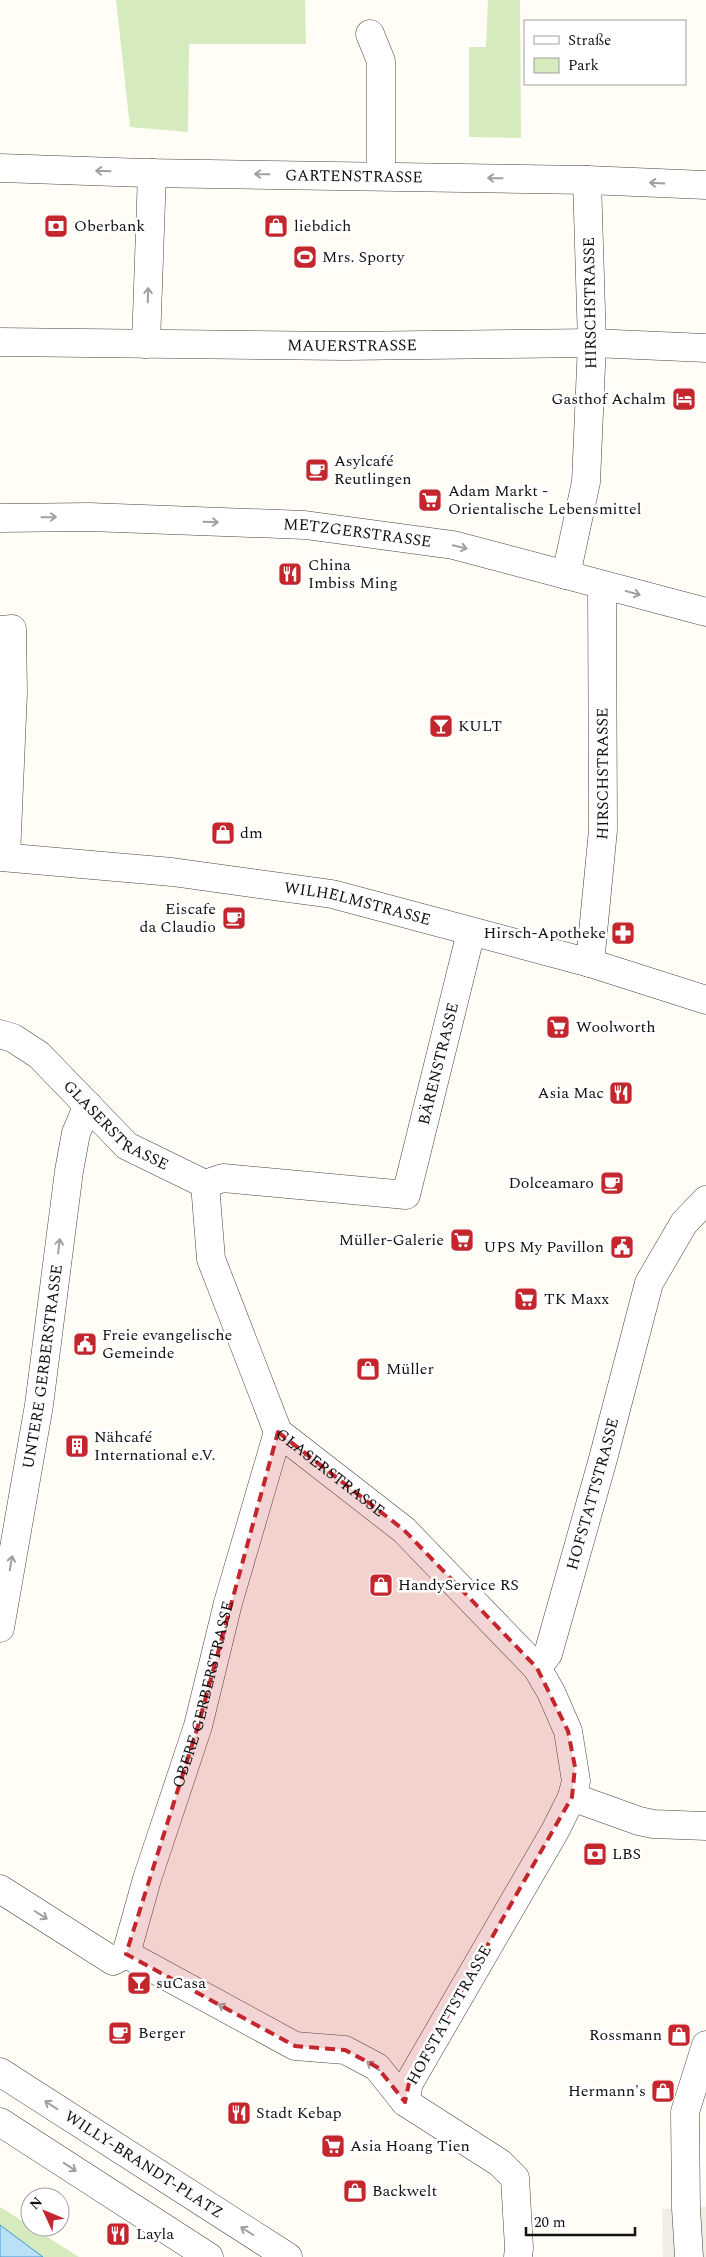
<svg xmlns="http://www.w3.org/2000/svg" width="706" height="2257" font-family="Spectral,serif">
  <style>
    .green { fill: #d5ebbd }
    .plaza { fill: #f1ede2 }
    .water { fill: #b9e0f7; stroke: #3f96cf }
    .lines { fill: none; stroke-linecap: round; stroke-linejoin: round }
    .minor-casing { stroke: #444; stroke-width: 29 }
    .minor { stroke: #fff; stroke-width: 28 }
    .oneway { stroke: #a0a0a0 }
    .marked { fill: #c4262e; fill-opacity: 0.2; stroke: #c4262e; stroke-width: 4; stroke-dasharray: 10 6; stroke-linejoin: round }
    .labels { text-anchor: middle; dominant-baseline: central; stroke-width: 5; stroke-linejoin: round; paint-order: stroke }
    .street-label { font-size: 16px; fill: #111; stroke: #fff }
    .poi-label { font-size: 16px; fill: #111; stroke: #fff; text-anchor: start }
  </style>
  <rect width="100%" height="100%" fill="#fffdf5"/>
  <!-- green -->
  <path class="green" d="M 116,0 L 305,0 L 306,44 L 189,44 L 188,132 L 130,127 Z
    M 488,0 L 520,0 L 521,138 L 469,137 L 469,47 L 486,47 Z
    M 0,2207 L 79,2257 L 43,2257 L 0,2225 Z"/>
  <!-- plaza -->
  <path class="plaza" d="M 706,2207 L 706,2257 L 663,2257 L 662,2209 Z"/>
  <!-- water -->
  <path class="water" d="M 0,2225 L 43,2257 L 0,2257 Z"/>
  <g class="lines">
    <!-- minor casing -->
    <g class="minor-casing">
      <g id="minor">
        <path d="M 370,34 L 381,61 L 381,176"/>
        <path id="s1" d="M 0,168 L 145,173 L 587,180 L 706,185"/>
        <path id="s2" d="M 0,342 L 344,346 L 592,343 L 706,348"/>
        <path d="M 146,344 L 152,173"/>
        <path id="s3" d="M 0,518 L 89,517 L 305,525 L 453,545 L 706,612"/>
        <path d="M 566,575 L 586,482 L 592,343 L 587,180"/>
        <path d="M 0,630 L 12,629 L 13,693 L 6,857"/>
        <path id="s4" d="M 0,857 L 172,872 L 332,894 L 590,963 L 706,1000"/>
        <path id="s5" d="M 590,963 L 603,830 L 602,585"/>
        <path id="s6" d="M 0,1034 L 13,1038 L 39,1055 L 127,1146 L 205,1184 L 211,1259 L 278,1432 L 404,1530 L 537,1668 L 551,1692 L 568,1731 L 576,1781 L 572,1797 L 555,1831 L 409,2083 L 405,2102"/>
        <path id="s7" d="M 205,1184 L 223,1178 L 406,1195 L 471,932"/>
        <path id="s8" d="M 0,1628 L 39,1405 L 69,1171 L 76,1133 L 88,1105"/>
        <path id="s9" d="M 537,1668 L 548,1654 L 603,1459 L 649,1283 L 684,1223 L 706,1200"/>
        <path d="M 572,1797 L 639,1821 L 653,1824 L 706,1826"/>
        <path d="M 0,1889 L 113,1961 L 126,1954"/>
        <path id="s10" d="M 126,1954 L 147,1879 L 198,1726 L 228,1603 L 278,1432"/>
        <path d="M 126,1954 L 295,2046 L 345,2050 L 377,2067 L 405,2102 L 500,2163 L 515,2178 L 519,2248 L 518,2257"/>
        <path id="s11" d="M 0,2072 L 288,2257"/>
        <path d="M 0,2122 L 209,2257"/>
        <path d="M 689,2257 L 686,2208 L 685,2112 L 706,2045"/>
      </g>
    </g>
    <!-- minor -->
    <use href="#minor" class="minor"/>
  </g>
  <!-- one-way arrows -->
  <defs><path id="oneway-shaft" d="M-6 0H5M1.5-3L5.5 0L1.5 3" fill="none" stroke-width="1.6" stroke-linecap="round" stroke-linejoin="round" transform="scale(1.25)"/></defs>
  <g class="oneway">
    <use href="#oneway-shaft" transform="translate(103 171) rotate(-178)"/>
    <use href="#oneway-shaft" transform="translate(262 174) rotate(-179)"/>
    <use href="#oneway-shaft" transform="translate(495 178) rotate(-179)"/>
    <use href="#oneway-shaft" transform="translate(657 183) rotate(-177)"/>
    <use href="#oneway-shaft" transform="translate(148 295) rotate(-88)"/>
    <use href="#oneway-shaft" transform="translate(49 517) rotate(-1)"/>
    <use href="#oneway-shaft" transform="translate(211 522) rotate(2)"/>
    <use href="#oneway-shaft" transform="translate(460 547) rotate(14)"/>
    <use href="#oneway-shaft" transform="translate(633 593) rotate(15)"/>
    <use href="#oneway-shaft" transform="translate(59 1246) rotate(-83)"/>
    <use href="#oneway-shaft" transform="translate(11 1563) rotate(-80)"/>
    <use href="#oneway-shaft" transform="translate(41 1915) rotate(32)"/>
    <use href="#oneway-shaft" transform="translate(225 2008) rotate(-152)"/>
    <use href="#oneway-shaft" transform="translate(373 2066) rotate(-146)"/>
    <use href="#oneway-shaft" transform="translate(51 2105) rotate(-147)"/>
    <use href="#oneway-shaft" transform="translate(70 2167) rotate(33)"/>
    <use href="#oneway-shaft" transform="translate(247 2231) rotate(-148)"/>
  </g>
  <!-- marked area -->
  <path class="marked" d="M 278,1432 L 404,1530 L 537,1668 L 568,1731 L 575,1767 L 572,1797 L 409,2083 L 405,2102 L 377,2067 L 345,2050 L 295,2046 L 126,1954 L 198,1726 Z"/>
  <!-- icons -->
  <defs>
    <g id="bank-square" transform="scale(1.25)"><rect x="-9" y="-9" width="18" height="18" rx="4" fill="#c4262e" stroke="#fff"/><path d="M-6-4H6V4H-6ZM0-2.3a2.3 2.3 0 1 0 0 4.6a2.3 2.3 0 1 0 0-4.6Z" fill="#fff"/></g>
    <g id="shop-square" transform="scale(1.25)"><rect x="-9" y="-9" width="18" height="18" rx="4" fill="#c4262e" stroke="#fff"/><path d="M-5-2.5h2.3a2.7 3.5 0 0 1 5.4 0H5L5.5 6h-11ZM-1.5-2.5h3a1.5 2.3 0 0 0-3 0Z" fill="#fff"/></g>
    <g id="stadium-square" transform="scale(1.25)"><rect x="-9" y="-9" width="18" height="18" rx="4" fill="#c4262e" stroke="#fff"/><path d="M0-5a6.5 5 0 1 0 0 10a6.5 5 0 1 0 0-10ZM-3.5-1.8h7v3.6h-7Z" fill="#fff"/></g>
    <g id="hotel-square" transform="scale(1.25)"><rect x="-9" y="-9" width="18" height="18" rx="4" fill="#c4262e" stroke="#fff"/><path d="M-6-4.5h1.5V1H6V5H4.5V3h-9V5H-6ZM-4 0a1.8 1.8 0 1 1 3.6 0ZM.5 0V-2.5h3Q6-2.5 6 0Z" fill="#fff"/></g>
    <g id="cafe-square" transform="scale(1.25)"><rect x="-9" y="-9" width="18" height="18" rx="4" fill="#c4262e" stroke="#fff"/><path d="M-5.5-4.5H6V0H3Q3 3.5 0 3.5H-2.5Q-5.5 3.5-5.5 0ZM3-3.2v2h1.7v-2ZM-6 4.5H4V6H-6Z" fill="#fff"/></g>
    <g id="supermarket-square" transform="scale(1.25)"><rect x="-9" y="-9" width="18" height="18" rx="4" fill="#c4262e" stroke="#fff"/><path d="M-6-5.5h2.5l.6 2H6L4.5 2H-2.5L-4.4-4H-6ZM-1.5 3.2a1.3 1.3 0 1 0 .1 0ZM3 3.2a1.3 1.3 0 1 0 .1 0Z" fill="#fff"/></g>
    <g id="restaurant-square" transform="scale(1.25)"><rect x="-9" y="-9" width="18" height="18" rx="4" fill="#c4262e" stroke="#fff"/><path d="M-5-6h1v4h1v-4h1v4h1v-4h1v5L-1.5 .5V6h-2V.5L-5-1ZM5-6V6H3V1.5H1.5Q1.5-4 5-6Z" fill="#fff"/></g>
    <g id="bar-square" transform="scale(1.25)"><rect x="-9" y="-9" width="18" height="18" rx="4" fill="#c4262e" stroke="#fff"/><path d="M-6-5H6L.8 .8V4.5H3.5V6h-7V4.5H-.8V.8Z" fill="#fff"/></g>
    <g id="pharmacy-square" transform="scale(1.25)"><rect x="-9" y="-9" width="18" height="18" rx="4" fill="#c4262e" stroke="#fff"/><path d="M-2-6h4v4h4v4h-4v4h-4v-4h-4v-4h4Z" fill="#fff"/></g>
    <g id="civic-square" transform="scale(1.25)"><rect x="-9" y="-9" width="18" height="18" rx="4" fill="#c4262e" stroke="#fff"/><path d="M-.6-6.5H3V-4.5H.6V-3L4-1V1h2V6H-6V1h2V-1L-.6-3ZM-1.2 2.5V6h2.4V2.5Z" fill="#fff"/></g>
    <g id="building-square" transform="scale(1.25)"><rect x="-9" y="-9" width="18" height="18" rx="4" fill="#c4262e" stroke="#fff"/><path d="M-4-6H4V6H1V3H-1V6H-4ZM-2.5-4.3h1.7v1.8h-1.7ZM.8-4.3h1.7v1.8H.8ZM-2.5-1h1.7V.8h-1.7ZM.8-1h1.7V.8H.8Z" fill="#fff"/></g>
  </defs>
  <g fill-rule="evenodd">
    <use href="#bank-square" x="56" y="226"/>
    <use href="#shop-square" x="276" y="226"/>
    <use href="#stadium-square" x="305" y="257"/>
    <use href="#hotel-square" x="684" y="399"/>
    <use href="#cafe-square" x="317" y="470"/>
    <use href="#supermarket-square" x="430" y="500"/>
    <use href="#restaurant-square" x="290" y="574"/>
    <use href="#bar-square" x="441" y="726"/>
    <use href="#shop-square" x="223" y="833"/>
    <use href="#cafe-square" x="234" y="918"/>
    <use href="#pharmacy-square" x="623" y="933"/>
    <use href="#supermarket-square" x="558" y="1027"/>
    <use href="#restaurant-square" x="621" y="1093"/>
    <use href="#cafe-square" x="612" y="1183"/>
    <use href="#supermarket-square" x="462" y="1240"/>
    <use href="#civic-square" x="622" y="1247"/>
    <use href="#supermarket-square" x="526" y="1299"/>
    <use href="#civic-square" x="85" y="1344"/>
    <use href="#shop-square" x="368" y="1369"/>
    <use href="#building-square" x="77" y="1446"/>
    <use href="#shop-square" x="381" y="1585"/>
    <use href="#bank-square" x="595" y="1854"/>
    <use href="#bar-square" x="139" y="1983"/>
    <use href="#cafe-square" x="120" y="2033"/>
    <use href="#shop-square" x="679" y="2035"/>
    <use href="#shop-square" x="663" y="2091"/>
    <use href="#restaurant-square" x="239" y="2113"/>
    <use href="#supermarket-square" x="333" y="2146"/>
    <use href="#shop-square" x="355" y="2191"/>
    <use href="#restaurant-square" x="118" y="2234"/>
  </g>
  <g class="labels">
    <!-- street labels -->
    <g class="street-label">
      <text stroke="none"><textPath href="#s1" startOffset="354">GARTENSTRASSE</textPath></text>
      <text transform="translate(590 303) rotate(-91)">HIRSCHSTRASSE</text>
      <text stroke="none"><textPath href="#s2" startOffset="352">MAUERSTRASSE</textPath></text>
      <text stroke="none"><textPath href="#s3" startOffset="358">METZGERSTRASSE</textPath></text>
      <text stroke="none"><textPath href="#s5" startOffset="190">HIRSCHSTRASSE</textPath></text>
      <text stroke="none"><textPath href="#s4" startOffset="361">WILHELMSTRASSE</textPath></text>
      <text stroke="none"><textPath href="#s7" startOffset="338">BÄRENSTRASSE</textPath></text>
      <text stroke="none"><textPath href="#s6" startOffset="150">GLASERSTRASSE</textPath></text>
      <text stroke="none"><textPath href="#s8" startOffset="265">UNTERE GERBERSTRASSE</textPath></text>
      <text stroke="none"><textPath href="#s6" startOffset="585">GLASERSTRASSE</textPath></text>
      <text stroke="none"><textPath href="#s9" startOffset="184">HOFSTATTSTRASSE</textPath></text>
      <text stroke="none"><textPath href="#s10" startOffset="271">OBERE GERBERSTRASSE</textPath></text>
      <text transform="translate(449 2015) rotate(-61)">HOFSTATTSTRASSE</text>
      <text stroke="none"><textPath href="#s11" startOffset="171">WILLY-BRANDT-PLATZ</textPath></text>
    </g>
    <!-- poi labels -->
    <g class="poi-label">
      <text x="74" y="226">Oberbank</text>
      <text x="294" y="226">liebdich</text>
      <text x="322" y="257">Mrs. Sporty</text>
      <text x="666" y="399" text-anchor="end">Gasthof Achalm</text>
      <text x="334" y="461">Asylcafé<tspan x="334" dy="18">Reutlingen</tspan></text>
      <text x="448" y="491">Adam Markt -<tspan x="448" dy="18">Orientalische Lebensmittel</tspan></text>
      <text x="308" y="565">China<tspan x="308" dy="18">Imbiss Ming</tspan></text>
      <text x="458" y="726">KULT</text>
      <text x="240" y="833">dm</text>
      <text x="216" y="909" text-anchor="end">Eiscafe<tspan x="216" dy="18">da Claudio</tspan></text>
      <text x="606" y="933" text-anchor="end">Hirsch-Apotheke</text>
      <text x="576" y="1027">Woolworth</text>
      <text x="604" y="1093" text-anchor="end">Asia Mac</text>
      <text x="594" y="1183" text-anchor="end">Dolceamaro</text>
      <text x="444" y="1240" text-anchor="end">Müller-Galerie</text>
      <text x="604" y="1247" text-anchor="end">UPS My Pavillon</text>
      <text x="544" y="1299">TK Maxx</text>
      <text x="102" y="1335">Freie evangelische<tspan x="102" dy="18">Gemeinde</tspan></text>
      <text x="386" y="1369">Müller</text>
      <text x="94" y="1437">Nähcafé<tspan x="94" dy="18">International e.V.</tspan></text>
      <text x="398" y="1585">HandyService RS</text>
      <text x="612" y="1854">LBS</text>
      <text x="156" y="1983">suCasa</text>
      <text x="138" y="2033">Berger</text>
      <text x="662" y="2035" text-anchor="end">Rossmann</text>
      <text x="646" y="2091" text-anchor="end">Hermann's</text>
      <text x="256" y="2113">Stadt Kebap</text>
      <text x="350" y="2146">Asia Hoang Tien</text>
      <text x="372" y="2191">Backwelt</text>
      <text x="136" y="2234">Layla</text>
    </g>
  </g>
  <!-- legend -->
  <rect x="524" y="20" width="162" height="65" fill="#ffffff" stroke="#a0a0a0"/>
  <rect x="534" y="36" width="25" height="8" fill="#ffffff" stroke="#a0a0a0"/>
  <text x="568" y="45" font-size="15" fill="#111111">Straße</text>
  <rect x="534" y="58" width="25" height="15" fill="#d5ebbd" stroke="#a0a0a0"/>
  <text x="568" y="70" font-size="15" fill="#111111">Park</text>
  <!-- north arrow -->
  <g transform="translate(45 2212) rotate(314)"><circle r="24" fill="#ffffff" stroke="#a0a0a0"/>
  <path d="M0-4L9 19L0 12L-9 19Z" fill="#c4262e"/>
  <text y="-8" font-size="14" font-weight="bold" text-anchor="middle" fill="#111111">N</text>
  </g>
  <!-- scale -->
  <path d="M526 2227v8h109v-8" fill="none" stroke="#111111" stroke-width="2.5"/>
  <text x="534" y="2227" font-size="15" fill="#111111" stroke="#ffffff" stroke-width="4" paint-order="stroke">20 m</text>
</svg>
